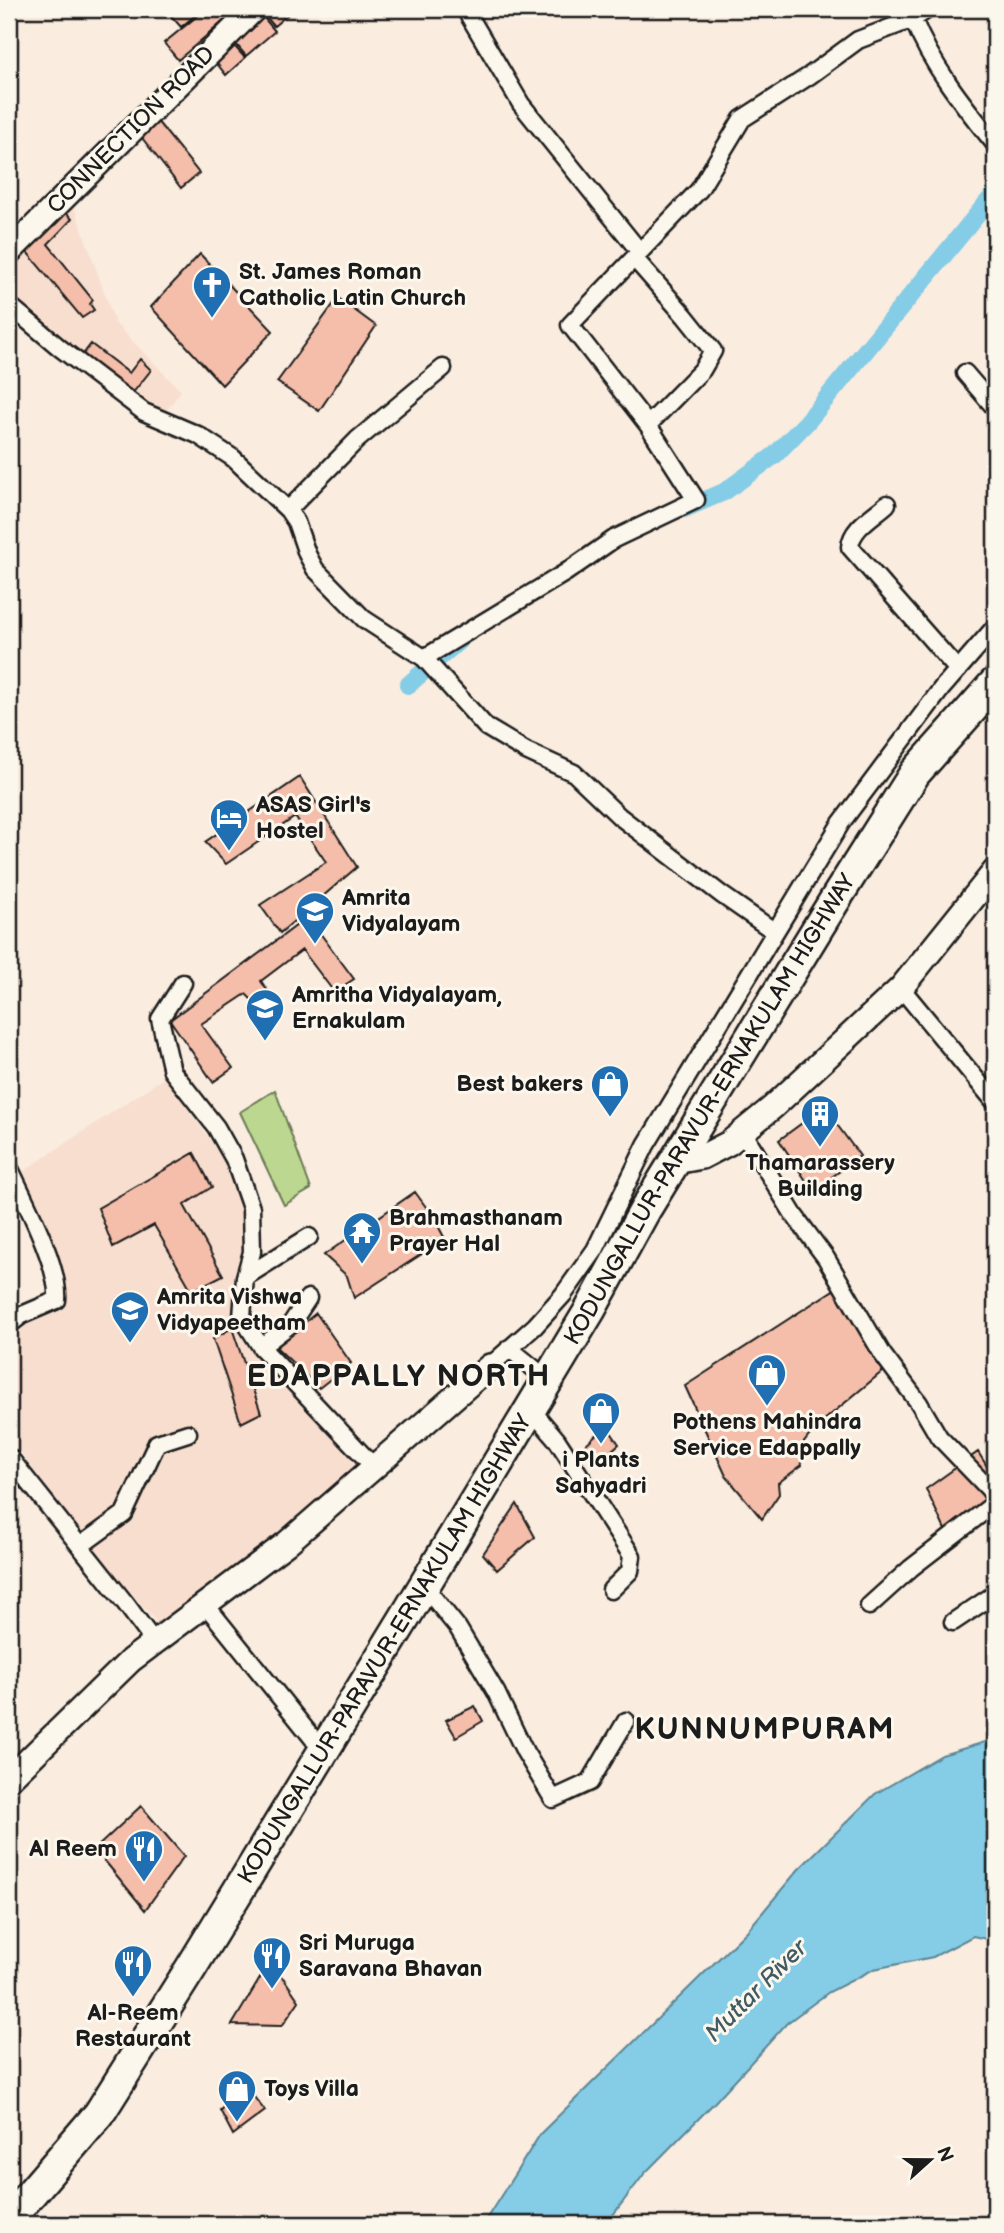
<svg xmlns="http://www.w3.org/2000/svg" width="1004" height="2233" font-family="'Balsamiq Sans',sans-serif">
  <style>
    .built { fill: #f8decf }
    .green { fill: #bcd78f; stroke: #6c7a56; stroke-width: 2 }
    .water { fill: #85cce6; stroke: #5b8695; stroke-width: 2 }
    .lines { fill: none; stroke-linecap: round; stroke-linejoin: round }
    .canal { stroke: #85cce6; stroke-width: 18 }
    .building { fill: #f5beaa; stroke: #1c1c1c; stroke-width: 2 }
    .street-casing { stroke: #1c1c1c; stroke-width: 21 }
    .secondary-casing { stroke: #1c1c1c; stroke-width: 28 }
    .highway-casing { stroke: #1c1c1c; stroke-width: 35 }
    .street { stroke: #fbf7ec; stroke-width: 16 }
    .secondary { stroke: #fbf7ec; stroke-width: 23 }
    .highway { stroke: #fbf7ec; stroke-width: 30 }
    .labels { text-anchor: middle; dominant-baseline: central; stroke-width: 6; stroke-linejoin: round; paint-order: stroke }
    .street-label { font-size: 23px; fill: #1c1c1c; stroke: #fbf7ec }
    .poi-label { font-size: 23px; font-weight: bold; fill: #1c1c1c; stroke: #fbf7ec; text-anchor: start }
    .water-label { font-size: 24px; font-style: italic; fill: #415a63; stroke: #fbf7ec }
    .district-label { font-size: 30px; font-weight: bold; letter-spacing: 2px; fill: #1c1c1c; stroke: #fbf7ec }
  </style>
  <rect width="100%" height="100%" fill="#faecdf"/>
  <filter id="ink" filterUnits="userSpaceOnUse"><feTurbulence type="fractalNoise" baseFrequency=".0143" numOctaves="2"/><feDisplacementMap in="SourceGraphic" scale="14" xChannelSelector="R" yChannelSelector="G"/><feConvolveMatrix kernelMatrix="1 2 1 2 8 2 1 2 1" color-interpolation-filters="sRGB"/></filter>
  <g filter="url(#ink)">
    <!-- built -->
    <path class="built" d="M 70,195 L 115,323 L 181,391 L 165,412 L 112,385 L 9,294 L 9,260 Z
      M 165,1077 L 226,1162 L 244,1208 L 247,1249 L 237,1320 L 364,1466 L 282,1536 L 159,1625 L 78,1530 L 9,1437 L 9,1338 L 24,1324 L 65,1309 L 62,1272 L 21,1173 Z"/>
    <!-- green -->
    <path class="green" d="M 275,1090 L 311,1189 L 284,1205 L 240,1112 Z"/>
    <!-- water -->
    <path class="water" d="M 995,1739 L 995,1941 L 973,1936 L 933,1957 L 874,1969 L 829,1992 L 787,2023 L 714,2103 L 645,2173 L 606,2224 L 483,2224 L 541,2133 L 747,1931 L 798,1870 L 875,1794 L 942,1755 Z"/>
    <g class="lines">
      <!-- canal -->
      <path class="canal" d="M 684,509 L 724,492 L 775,455 L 807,422 L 995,193
        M 408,685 L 461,639"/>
    </g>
    <!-- building -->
    <path class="building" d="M 165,9 L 196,9 L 199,12 L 181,27 Z
      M 206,9 L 227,9 L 232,14 L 178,60 L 164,43 Z
      M 263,9 L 290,9 L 292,11 L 274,26 L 261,11 Z
      M 259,12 L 275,31 L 246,56 L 230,37 Z
      M 229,40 L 245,58 L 226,75 L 211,56 Z
      M 157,121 L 199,173 L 181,188 L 139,134 Z
      M 61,207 L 72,219 L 48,244 L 93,300 L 90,304 L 94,310 L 82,318 L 22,246 Z
      M 200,254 L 273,331 L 222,385 L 151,307 Z
      M 338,298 L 376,326 L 319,411 L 277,382 Z
      M 91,344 L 129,373 L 140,359 L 151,370 L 132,394 L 81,357 Z
      M 300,777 L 357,867 L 280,933 L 260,905 L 326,862 L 295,817 L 226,864 L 205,842 Z
      M 308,917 L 354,979 L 334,992 L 302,950 L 261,981 L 271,996 L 257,1005 L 246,994 L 201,1024 L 233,1068 L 213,1082 L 170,1020 Z
      M 824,1107 L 860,1156 L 813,1191 L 779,1140 Z
      M 194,1153 L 212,1187 L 184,1205 L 223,1275 L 192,1291 L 154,1225 L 113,1247 L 98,1208 Z
      M 415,1192 L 434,1218 L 445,1239 L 354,1298 L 347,1276 L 324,1255 Z
      M 835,1289 L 883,1371 L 816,1427 L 799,1449 L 802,1465 L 778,1483 L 779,1494 L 762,1519 L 726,1476 L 685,1386 Z
      M 316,1313 L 351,1363 L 319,1388 L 276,1347 Z
      M 232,1328 L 261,1413 L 241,1423 L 213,1339 Z
      M 606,1425 L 619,1444 L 597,1463 L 584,1446 Z
      M 978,1452 L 995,1479 L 995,1499 L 946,1532 L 926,1489 Z
      M 517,1504 L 535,1537 L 497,1570 L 483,1554 Z
      M 475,1706 L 483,1721 L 456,1737 L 446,1720 Z
      M 141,1806 L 184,1856 L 145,1910 L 95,1849 Z
      M 268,1965 L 284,1979 L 299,2001 L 282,2026 L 232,2025 Z
      M 247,2088 L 265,2111 L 233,2135 L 220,2110 Z"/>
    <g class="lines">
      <!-- street casing -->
      <g class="street-casing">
        <path id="street" d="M 465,9 L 521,104 L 640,252
          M 913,19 C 931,65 964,106 995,144
          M 635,259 L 685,316 L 713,351 L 702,370 L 648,425 L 570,325 L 699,190 L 742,119 L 809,76 L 858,40 L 913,19 L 928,9
          M 9,305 L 60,348 L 144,412 L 198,435 L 233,458 L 288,510 L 296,522 L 307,554 L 315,569 L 364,619 L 424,658 L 486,727 L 526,751 L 574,773 L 619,816 L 722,895 L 775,932
          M 965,373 L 995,408
          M 887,504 C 874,516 851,528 850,547 L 958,670
          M 288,510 L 357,440 L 443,368
          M 424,658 L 565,573 L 614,539 L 696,500 L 648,425
          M 183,983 L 160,1019 L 172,1071 L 216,1127 L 234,1159 L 251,1208 L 252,1252 L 245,1277
          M 901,988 L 995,1102
          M 743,1132 L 794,1215 L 826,1258 L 883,1355 L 919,1403 L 939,1437 L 989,1489 L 995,1498
          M 9,1167 C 24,1199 60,1267 57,1300 L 22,1315 L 9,1325
          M 308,1298 L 291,1324 L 261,1347 L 374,1467
          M 261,1347 L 242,1317 L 245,1277 L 309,1237
          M 509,1348 L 548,1380
          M 490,1366 L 535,1326 L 563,1295 L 595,1250 L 646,1145 L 841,823 L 942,688 L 995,627
          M 530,1408 L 557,1440 L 632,1556 L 630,1571 L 611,1590
          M 9,1457 L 126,1604 L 154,1642
          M 80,1546 L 124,1514 L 157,1443 L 188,1433
          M 424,1586 L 458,1628 L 496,1692 L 525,1752 L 553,1799 L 590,1782 L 626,1721
          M 205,1604 L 323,1751
          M 869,1606 L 911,1568 L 995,1503
          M 953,1622 L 995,1594"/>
      </g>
      <!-- secondary casing -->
      <g class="secondary-casing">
        <path id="secondary" d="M 9,252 L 254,9
          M 675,1162 L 702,1157 L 729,1143 L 773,1107 L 901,988 L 995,871
          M 9,1779 L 131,1660 L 287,1543 L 490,1366"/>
      </g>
      <!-- highway casing -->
      <g class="highway-casing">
        <g id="highway">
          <path id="s1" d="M 9,2219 L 99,2114 L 191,1968 L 404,1619 L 590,1310 L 645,1210 L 833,903 L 915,773 L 995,683"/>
        </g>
      </g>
      <!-- street -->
      <use href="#street" class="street"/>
      <!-- secondary -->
      <use href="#secondary" class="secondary"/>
      <!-- highway -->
      <use href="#highway" class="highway"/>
    </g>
  </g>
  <!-- icons -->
  <defs>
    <g id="church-pin" transform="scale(2.0125)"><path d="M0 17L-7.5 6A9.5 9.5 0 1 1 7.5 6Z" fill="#1f6fb2" stroke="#fbf7ec"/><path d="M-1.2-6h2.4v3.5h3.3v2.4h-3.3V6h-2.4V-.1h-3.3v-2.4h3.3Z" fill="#fff"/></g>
    <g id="hotel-pin" transform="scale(2.0125)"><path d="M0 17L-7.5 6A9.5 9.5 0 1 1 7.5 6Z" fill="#1f6fb2" stroke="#fbf7ec"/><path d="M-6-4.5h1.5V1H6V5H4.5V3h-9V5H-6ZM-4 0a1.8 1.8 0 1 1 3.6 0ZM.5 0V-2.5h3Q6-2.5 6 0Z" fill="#fff"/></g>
    <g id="school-pin" transform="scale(2.0125)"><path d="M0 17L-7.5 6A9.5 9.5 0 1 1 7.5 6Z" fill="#1f6fb2" stroke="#fbf7ec"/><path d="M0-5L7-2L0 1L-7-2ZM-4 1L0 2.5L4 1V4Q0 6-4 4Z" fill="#fff"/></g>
    <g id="shop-pin" transform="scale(2.0125)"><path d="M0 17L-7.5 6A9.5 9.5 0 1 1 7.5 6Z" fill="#1f6fb2" stroke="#fbf7ec"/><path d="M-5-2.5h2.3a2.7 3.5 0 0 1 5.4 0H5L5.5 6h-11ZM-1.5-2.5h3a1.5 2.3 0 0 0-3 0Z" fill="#fff"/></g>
    <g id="building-pin" transform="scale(2.0125)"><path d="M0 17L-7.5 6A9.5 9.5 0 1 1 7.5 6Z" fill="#1f6fb2" stroke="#fbf7ec"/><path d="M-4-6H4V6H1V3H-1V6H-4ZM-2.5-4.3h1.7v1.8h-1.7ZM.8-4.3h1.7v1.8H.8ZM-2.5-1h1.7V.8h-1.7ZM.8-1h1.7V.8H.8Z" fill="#fff"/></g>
    <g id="temple-pin" transform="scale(2.0125)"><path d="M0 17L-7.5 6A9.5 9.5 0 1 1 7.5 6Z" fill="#1f6fb2" stroke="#fbf7ec"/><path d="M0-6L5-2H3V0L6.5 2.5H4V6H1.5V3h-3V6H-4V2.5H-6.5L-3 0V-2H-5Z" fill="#fff"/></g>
    <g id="university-pin" transform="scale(2.0125)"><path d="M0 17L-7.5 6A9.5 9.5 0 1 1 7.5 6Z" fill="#1f6fb2" stroke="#fbf7ec"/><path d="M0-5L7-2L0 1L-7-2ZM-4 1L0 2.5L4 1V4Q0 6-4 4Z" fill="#fff"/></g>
    <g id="restaurant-pin" transform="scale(2.0125)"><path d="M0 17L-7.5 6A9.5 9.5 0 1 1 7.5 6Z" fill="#1f6fb2" stroke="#fbf7ec"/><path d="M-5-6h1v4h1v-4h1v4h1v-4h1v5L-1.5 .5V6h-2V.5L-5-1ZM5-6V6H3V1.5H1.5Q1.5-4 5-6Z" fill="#fff"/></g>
  </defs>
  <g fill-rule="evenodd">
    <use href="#church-pin" x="212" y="285"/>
    <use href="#hotel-pin" x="229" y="818"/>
    <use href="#school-pin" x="315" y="911"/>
    <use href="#school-pin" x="265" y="1008"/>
    <use href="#shop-pin" x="610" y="1084"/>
    <use href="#building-pin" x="820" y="1114"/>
    <use href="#temple-pin" x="362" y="1231"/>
    <use href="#university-pin" x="130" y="1310"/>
    <use href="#shop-pin" x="767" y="1373"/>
    <use href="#shop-pin" x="601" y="1411"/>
    <use href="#restaurant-pin" x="144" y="1849"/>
    <use href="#restaurant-pin" x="272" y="1956"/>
    <use href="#restaurant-pin" x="133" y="1964"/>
    <use href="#shop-pin" x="237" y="2089"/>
  </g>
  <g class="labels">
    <!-- street labels -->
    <g class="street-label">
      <text transform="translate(131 130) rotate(-45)">CONNECTION ROAD</text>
      <text stroke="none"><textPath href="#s1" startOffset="1314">KODUNGALLUR-PARAVUR-ERNAKULAM HIGHWAY</textPath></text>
      <text stroke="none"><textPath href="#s1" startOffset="684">KODUNGALLUR-PARAVUR-ERNAKULAM HIGHWAY</textPath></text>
    </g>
    <!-- poi labels -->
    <g class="poi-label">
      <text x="239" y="272">St. James Roman<tspan x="239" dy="26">Catholic Latin Church</tspan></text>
      <text x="256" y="805">ASAS Girl's<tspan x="256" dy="26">Hostel</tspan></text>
      <text x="342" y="898">Amrita<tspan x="342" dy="26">Vidyalayam</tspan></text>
      <text x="292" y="995">Amritha Vidyalayam,<tspan x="292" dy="26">Ernakulam</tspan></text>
      <text x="583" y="1084" text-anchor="end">Best bakers</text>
      <text x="820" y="1163" text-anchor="middle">Thamarassery<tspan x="820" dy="26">Building</tspan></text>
      <text x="389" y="1218">Brahmasthanam<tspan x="389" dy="26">Prayer Hal</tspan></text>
      <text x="157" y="1297">Amrita Vishwa<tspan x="157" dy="26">Vidyapeetham</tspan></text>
      <text x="767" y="1422" text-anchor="middle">Pothens Mahindra<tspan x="767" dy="26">Service Edappally</tspan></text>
      <text x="601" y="1460" text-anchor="middle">i Plants<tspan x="601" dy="26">Sahyadri</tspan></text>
      <text x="117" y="1849" text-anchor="end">Al Reem</text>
      <text x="299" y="1943">Sri Muruga<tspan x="299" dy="26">Saravana Bhavan</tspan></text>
      <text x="133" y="2013" text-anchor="middle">Al-Reem<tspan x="133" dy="26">Restaurant</tspan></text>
      <text x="264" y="2089">Toys Villa</text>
    </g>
    <!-- water labels -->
    <g class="water-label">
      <text transform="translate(756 1991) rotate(-45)">Muttar River</text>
    </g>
    <!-- district labels -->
    <g class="district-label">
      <text x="399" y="1377">EDAPPALLY NORTH</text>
      <text x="765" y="1730">KUNNUMPURAM</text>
    </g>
  </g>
  <!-- margin -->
  <rect width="1004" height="2233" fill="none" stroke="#fbf7ec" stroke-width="35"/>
  <rect x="18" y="18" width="969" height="2198" fill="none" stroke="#1c1c1c" stroke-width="2.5" filter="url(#ink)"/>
  <!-- north arrow -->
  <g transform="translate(930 2160) rotate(69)" stroke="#fbf7ec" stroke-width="5" paint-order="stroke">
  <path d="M0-5L12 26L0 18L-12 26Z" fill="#1c1c1c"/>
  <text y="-10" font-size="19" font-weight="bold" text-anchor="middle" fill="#1c1c1c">N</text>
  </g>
</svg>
